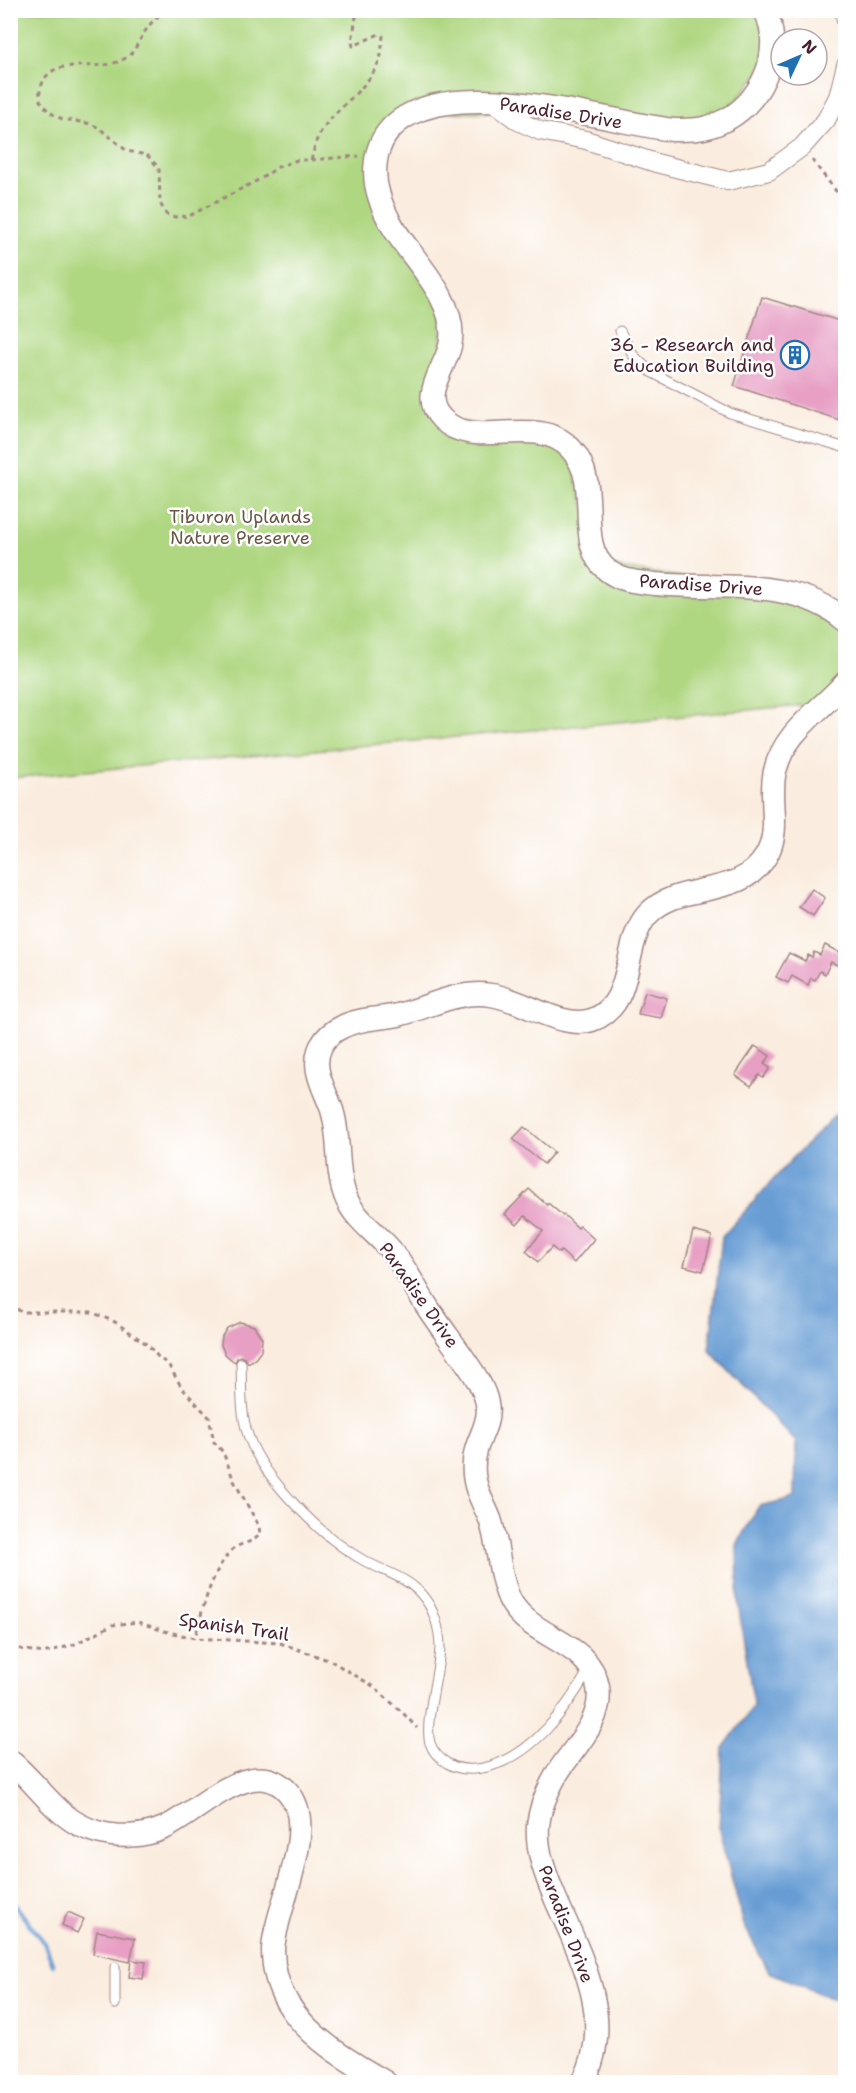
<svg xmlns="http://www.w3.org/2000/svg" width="856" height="2093" font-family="'Shantell Sans',sans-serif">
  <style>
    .green { fill: #afd781; stroke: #7c7b56; stroke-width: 1.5 }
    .water { fill: #689dd4; stroke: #595e80; stroke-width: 1.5 }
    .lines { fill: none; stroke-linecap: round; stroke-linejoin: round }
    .stream { stroke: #689dd4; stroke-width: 4.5 }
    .building { fill: #e79fc4 }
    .service-casing { stroke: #a28685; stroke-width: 11 }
    .minor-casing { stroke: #a28685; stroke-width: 20 }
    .tertiary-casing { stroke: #a28685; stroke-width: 25 }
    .path { stroke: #a28685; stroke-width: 3; stroke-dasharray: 4.5 4.5; stroke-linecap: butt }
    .service { stroke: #fff; stroke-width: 9 }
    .minor { stroke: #fff; stroke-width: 18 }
    .tertiary { stroke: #fff; stroke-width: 22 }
    .labels { text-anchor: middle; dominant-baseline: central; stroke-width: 5; stroke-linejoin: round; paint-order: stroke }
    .street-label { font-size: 18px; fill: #4a1f2b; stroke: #fff }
    .poi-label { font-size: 18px; fill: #4a1f2b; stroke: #fff; text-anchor: end }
    .park-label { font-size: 18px; fill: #685645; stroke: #fff }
  </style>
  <rect width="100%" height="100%" fill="#fff"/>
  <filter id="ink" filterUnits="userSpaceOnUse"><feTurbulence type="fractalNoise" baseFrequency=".0167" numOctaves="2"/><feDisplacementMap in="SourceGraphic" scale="12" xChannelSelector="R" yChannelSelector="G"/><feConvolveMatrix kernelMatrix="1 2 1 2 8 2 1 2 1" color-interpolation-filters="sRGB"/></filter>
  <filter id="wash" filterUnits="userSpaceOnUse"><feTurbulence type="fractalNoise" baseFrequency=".008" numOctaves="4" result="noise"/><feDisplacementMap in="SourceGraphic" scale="24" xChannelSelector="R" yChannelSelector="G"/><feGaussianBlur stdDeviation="1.35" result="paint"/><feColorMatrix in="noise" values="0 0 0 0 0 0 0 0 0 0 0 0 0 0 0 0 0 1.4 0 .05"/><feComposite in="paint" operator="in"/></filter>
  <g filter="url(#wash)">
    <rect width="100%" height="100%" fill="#faeddf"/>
    <!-- green -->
    <path class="green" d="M 11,11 L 765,11 L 772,56 L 717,125 L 566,111 L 410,113 L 375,175 L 442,298 L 440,417 L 566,444 L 602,565 L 759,589 L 845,621 L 845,682 L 825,703 L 11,778 Z"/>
    <!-- water -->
    <path class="water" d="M 845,1108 L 845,2004 L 769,1972 L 744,1925 L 719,1830 L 723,1748 L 754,1706 L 738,1603 L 737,1544 L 759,1506 L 795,1498 L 796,1442 L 709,1350 L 722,1237 L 791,1160 L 838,1112 Z"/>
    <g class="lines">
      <!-- stream -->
      <path class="stream" d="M 10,1899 L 45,1944 L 53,1965"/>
    </g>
    <g id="blocks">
      <!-- building -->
      <path class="building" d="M 762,297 L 846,323 L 846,422 L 734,386 Z
        M 812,889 L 825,898 L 813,916 L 799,907 Z
        M 825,945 L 844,955 L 839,966 L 831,962 L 825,974 L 820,971 L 815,980 L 811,978 L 808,985 L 792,976 L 788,983 L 776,977 L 789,953 L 805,961 L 808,955 L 812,957 L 814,952 L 820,955 Z
        M 645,992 L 667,998 L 661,1018 L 638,1014 Z
        M 755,1046 L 770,1056 L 764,1064 L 770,1068 L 763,1078 L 759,1075 L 751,1086 L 735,1075 Z
        M 524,1127 L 554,1152 L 544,1164 L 513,1139 Z
        M 529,1189 L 547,1205 L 548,1203 L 563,1216 L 564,1215 L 578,1228 L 580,1226 L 594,1239 L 574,1263 L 561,1251 L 559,1253 L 552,1247 L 538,1262 L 526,1251 L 543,1231 L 525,1216 L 517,1225 L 505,1214 Z
        M 693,1231 L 712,1236 L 703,1271 L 684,1266 Z
        M 240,1322 L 254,1326 L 262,1338 L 261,1351 L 255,1359 L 248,1363 L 246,1359 L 241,1356 L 237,1358 L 235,1362 L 232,1360 L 225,1354 L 221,1345 L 222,1336 L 227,1328 Z
        M 68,1912 L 84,1919 L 77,1933 L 62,1925 Z
        M 97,1931 L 135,1938 L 130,1962 L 93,1954 Z
        M 131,1960 L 146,1962 L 143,1979 L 129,1977 Z"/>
    </g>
  </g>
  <g filter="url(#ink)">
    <use href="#blocks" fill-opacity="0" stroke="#a28685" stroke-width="1.5"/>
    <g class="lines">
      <!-- service casing -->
      <g class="service-casing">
        <path id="service" d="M 620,331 L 633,355 L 651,372 L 730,413 L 846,448
          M 241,1363 C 242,1387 240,1412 248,1435 C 263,1479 323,1538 363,1560 C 382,1571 407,1577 421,1594 C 434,1608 440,1629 440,1648 C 439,1672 424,1723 430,1743 C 433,1752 440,1759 447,1763 C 460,1771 477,1770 491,1766 C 535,1753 567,1708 589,1670
          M 115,2004 L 115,1967"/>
      </g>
      <!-- minor casing -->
      <g class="minor-casing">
        <path id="minor" d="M 844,10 L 846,20
          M 492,102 L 518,121 L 540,131 L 586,140 L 656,163 L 728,181 L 769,171 L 802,147 L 826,120 L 838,97 L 846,65"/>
      </g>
      <!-- tertiary casing -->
      <g class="tertiary-casing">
        <path id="tertiary" d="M 765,10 C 785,52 761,106 719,123 C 704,130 689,130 673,130 C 604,122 424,63 382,141 C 374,157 373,178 379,196 C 390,235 423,262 441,297 C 449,312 454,329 450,346 C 444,371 419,396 442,419 C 474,452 537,412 571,449 C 604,484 573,542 607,570 C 620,581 638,582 655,584 C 718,590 795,576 846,621
          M 10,1761 C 41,1786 57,1821 97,1832 C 118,1838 144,1837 164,1828 C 198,1813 252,1752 288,1792 C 320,1828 275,1907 273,1950 C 273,1968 278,1987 287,2002 C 308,2038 350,2062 385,2082
          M 583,2082 C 616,2021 581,1957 556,1900 C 546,1876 536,1851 538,1826 C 540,1806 548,1789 558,1772 C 574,1747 604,1720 598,1687 C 590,1641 532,1639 511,1602 C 499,1580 499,1545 490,1519 C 484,1504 475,1490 474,1474 C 470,1430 507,1425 474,1374 C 460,1352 444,1332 430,1311 C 417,1292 408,1271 394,1254 C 378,1233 354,1220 345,1195 C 335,1168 341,1138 332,1110 C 325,1089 310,1068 321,1046 C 326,1037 333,1031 342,1027 C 359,1018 380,1019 398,1015 C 430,1007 457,990 491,995 C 523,999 561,1030 592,1020 C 637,1004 621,943 648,914 C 680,880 740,900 766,856 C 782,829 768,800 775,771 C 784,732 820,711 846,682"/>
      </g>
      <!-- path -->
      <path class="path" d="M 166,10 C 158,16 151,22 146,30 C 139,40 135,53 124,59 C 91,77 43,47 39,99 L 49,112 L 62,119 L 87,123 L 98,127 L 127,151 L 147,155 L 159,168 L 160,203 L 166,214 L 175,217 L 189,216 L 262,178 L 278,167 L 297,160 L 311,160 L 359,156
        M 311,160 C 314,152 315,141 320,133 C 337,105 372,88 381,55 C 382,49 382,43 383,36 L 379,34 L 353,46 L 352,42 L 357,10
        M 812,160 L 846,204
        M 841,199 L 846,195
        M 10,1303 L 21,1312 L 91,1312 L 115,1322 L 148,1345 L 159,1358 L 168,1364 L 182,1388 L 209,1417 L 214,1442 L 223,1452 L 234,1481 L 259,1526 L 260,1534 C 253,1544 240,1542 232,1550 C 211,1571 202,1611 195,1638
        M 10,1647 L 43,1653 L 73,1645 L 112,1625 L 138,1622 L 164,1631 L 195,1638 L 280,1643 L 331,1661 L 373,1686 L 402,1712 L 417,1728"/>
      <!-- service -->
      <use href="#service" class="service"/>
      <!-- minor -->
      <use href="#minor" class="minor"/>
      <!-- tertiary -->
      <use href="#tertiary" class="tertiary"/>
    </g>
  </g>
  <!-- icons -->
  <defs>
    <g id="building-ring" transform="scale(1.5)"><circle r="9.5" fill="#fff" stroke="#1f6fb2" stroke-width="1.5"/><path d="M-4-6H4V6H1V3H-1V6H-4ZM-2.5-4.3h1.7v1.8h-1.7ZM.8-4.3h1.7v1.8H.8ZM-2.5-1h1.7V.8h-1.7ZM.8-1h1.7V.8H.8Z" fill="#1f6fb2"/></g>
  </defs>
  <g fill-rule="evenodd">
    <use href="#building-ring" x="795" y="355"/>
  </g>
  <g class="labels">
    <!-- street labels -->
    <g class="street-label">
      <text transform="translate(561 113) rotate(9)">Paradise Drive</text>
      <text transform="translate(701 585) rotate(4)">Paradise Drive</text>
      <text transform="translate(419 1295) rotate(55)">Paradise Drive</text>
      <text transform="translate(234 1627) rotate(8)">Spanish Trail</text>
      <text transform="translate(566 1924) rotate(69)">Paradise Drive</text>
    </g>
    <!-- poi labels -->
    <g class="poi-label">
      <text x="774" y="345">36 - Research and<tspan x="774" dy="21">Education Building</tspan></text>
    </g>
    <!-- park labels -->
    <g class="park-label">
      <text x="240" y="517">Tiburon Uplands<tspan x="240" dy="21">Nature Preserve</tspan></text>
    </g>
  </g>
  <!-- margin -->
  <rect width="856" height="2093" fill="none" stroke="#fff" stroke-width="36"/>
  <!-- north arrow -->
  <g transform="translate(799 57) rotate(46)"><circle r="28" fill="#ffffff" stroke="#b7a5aa" stroke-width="1.5"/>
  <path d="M0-4.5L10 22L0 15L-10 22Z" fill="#1f6fb2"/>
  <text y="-9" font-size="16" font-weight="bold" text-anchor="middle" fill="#4a1f2b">N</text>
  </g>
</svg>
